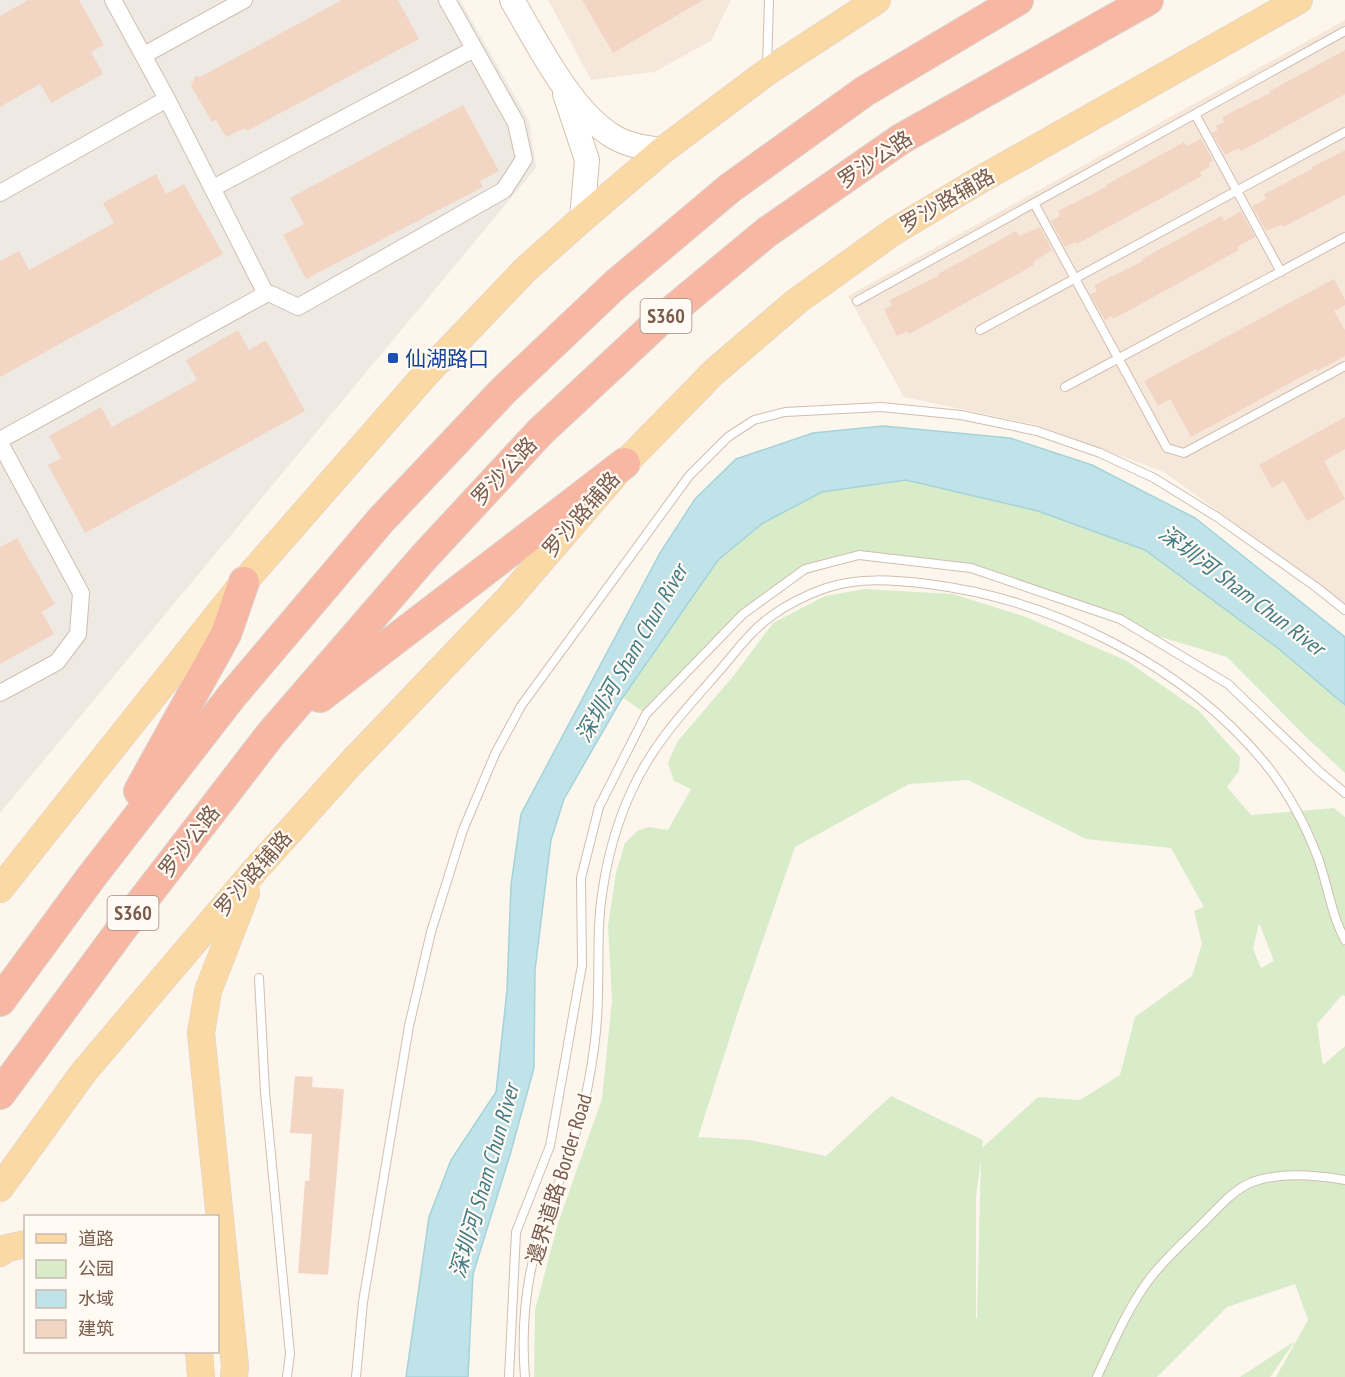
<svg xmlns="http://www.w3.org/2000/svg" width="1345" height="1377" font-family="'PT Sans Narrow','Noto Sans SC',sans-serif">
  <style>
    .residential { fill: #f5e8da }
    .industrial { fill: #efe9e4 }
    .green { fill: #d8ecc9; fill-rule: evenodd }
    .water { fill: #bfe3e8; stroke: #a5d3da; stroke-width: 1.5 }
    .building { fill: #f3d5c3 }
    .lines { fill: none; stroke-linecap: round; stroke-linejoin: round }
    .lane-casing { stroke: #d1beb0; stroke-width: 10 }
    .street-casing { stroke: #d1beb0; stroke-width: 18 }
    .secondary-casing { stroke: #d6c0b0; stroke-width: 26 }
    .primary-casing { stroke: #dad1cd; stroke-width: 28 }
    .highway-casing { stroke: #dad1cd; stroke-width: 32 }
    .lane { stroke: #fff; stroke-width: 8 }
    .street { stroke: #fff; stroke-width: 16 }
    .secondary { stroke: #fff; stroke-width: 24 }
    .primary { stroke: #fbd9a5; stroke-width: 27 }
    .highway { stroke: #f7b7a3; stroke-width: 30 }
    .transit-dot { fill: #1a4fb4; stroke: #fffaf3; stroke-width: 2 }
    .labels { text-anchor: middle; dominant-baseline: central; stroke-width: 4.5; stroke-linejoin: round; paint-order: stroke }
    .shield { fill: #fffaf3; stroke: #a28b7f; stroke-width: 1.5 }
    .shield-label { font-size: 20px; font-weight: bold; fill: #7a5c4d }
    .street-label { font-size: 21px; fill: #7a5c4d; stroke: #fffaf3 }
    .transit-label { font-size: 21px; fill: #164399; stroke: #fffaf3; text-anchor: start }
    .water-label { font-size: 22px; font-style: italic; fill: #437c86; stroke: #fffaf3 }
  </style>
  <rect width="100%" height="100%" fill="#fdf6ec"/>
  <!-- residential -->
  <path class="residential" d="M 548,0 L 731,0 L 711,41 L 654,72 L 591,80 Z
    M 1345,20 L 1345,603 L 1164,472 L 1037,425 L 904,397 L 848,296 Z"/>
  <!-- industrial -->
  <path class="industrial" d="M 0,0 L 460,0 L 529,121 L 536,168 L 0,813 Z"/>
  <!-- green -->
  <path class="green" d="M 911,452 L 1156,524 L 1345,672 L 1345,773 L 1305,736 L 1227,657 L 1141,631 L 971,568 L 848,558 L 790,581 L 730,627 L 646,714 L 610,688 L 776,467 Z
    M 865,589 L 953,594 L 1026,617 L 1127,661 L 1199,711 L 1240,757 L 1239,771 L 1227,787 L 1251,815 L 1334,808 L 1345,817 L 1345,996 L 1342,995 L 1317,1024 L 1323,1065 L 1345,1046 L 1345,1377 L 1276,1377 L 1308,1320 L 1295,1284 L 1227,1307 L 1157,1377 L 534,1377 L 535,1310 L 558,1223 L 602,1099 L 612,1000 L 608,926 L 616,873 L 625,843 L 637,831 L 649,827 L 668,830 L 691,789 L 674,781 L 668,763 L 677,742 L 735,674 L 773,623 L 825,596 ZM 968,780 L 1086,839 L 1171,848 L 1204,907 L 1194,911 L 1202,944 L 1192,976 L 1135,1017 L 1120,1075 L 1080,1100 L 1038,1097 L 982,1148 L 983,1140 L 891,1096 L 826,1156 L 750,1140 L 698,1137 L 739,1009 L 795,847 L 909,784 ZM 1259,923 L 1274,961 L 1261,968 L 1253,949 ZM 981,1158 L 977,1318 L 976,1318 L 976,1197 Z
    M 1295,1341 L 1270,1377 L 1240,1377 Z"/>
  <!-- water -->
  <path class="water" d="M 883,426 L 1010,438 L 1092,465 L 1195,518 L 1345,637 L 1345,705 L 1279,649 L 1145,550 L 1038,511 L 906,480 L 822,492 L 763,523 L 718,560 L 621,700 L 564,799 L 551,840 L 535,970 L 534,1068 L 510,1155 L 473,1274 L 468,1377 L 406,1377 L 429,1217 L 451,1160 L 496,1092 L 507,990 L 511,885 L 521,814 L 660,553 L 695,499 L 736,459 L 813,433 Z"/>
  <!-- building -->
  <path class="building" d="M 28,0 L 79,0 L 104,45 L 91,52 L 103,74 L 51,103 L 40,84 L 0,107 L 0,16 Z
    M 342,0 L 398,0 L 419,39 L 247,131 L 245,128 L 226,137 L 216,120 L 212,122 L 191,86 L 195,76 L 200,77 Z
    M 582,0 L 703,0 L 613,53 Z
    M 1345,50 L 1345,94 L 1256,143 L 1241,151 L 1239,148 L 1225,155 L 1212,133 L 1218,130 L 1216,126 L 1224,122 L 1222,117 L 1270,93 L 1270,91 Z
    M 463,105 L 499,171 L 480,181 L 483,187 L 306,279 L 283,235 L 304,224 L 290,198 Z
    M 1201,139 L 1213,161 L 1209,163 L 1210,167 L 1200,172 L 1202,176 L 1077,244 L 1075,242 L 1065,247 L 1051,221 L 1060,216 L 1058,211 L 1106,187 L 1106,185 L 1184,142 L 1187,146 Z
    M 1345,150 L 1345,195 L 1283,227 L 1282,225 L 1266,231 L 1252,206 L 1266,199 L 1264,194 L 1312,169 L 1312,167 Z
    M 156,174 L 166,194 L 184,184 L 223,254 L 0,377 L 0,261 L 19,251 L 29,270 L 114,223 L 103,203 Z
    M 1241,211 L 1255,237 L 1237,247 L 1239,250 L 1128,311 L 1113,319 L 1112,316 L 1105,320 L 1090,294 L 1097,291 L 1094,285 L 1143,261 L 1142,259 L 1221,216 L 1224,221 Z
    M 1040,227 L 1052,250 L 1033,262 L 1034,265 L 924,326 L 909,334 L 907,331 L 897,336 L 884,309 L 892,305 L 890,300 L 938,276 L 938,274 L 1016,231 L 1019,236 Z
    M 1334,279 L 1345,300 L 1345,305 L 1334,311 L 1345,330 L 1345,356 L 1317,371 L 1316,369 L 1191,437 L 1170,399 L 1158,406 L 1144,381 Z
    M 238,330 L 249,350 L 266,340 L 305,411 L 85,533 L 48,465 L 61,458 L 49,436 L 101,407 L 112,427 L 197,380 L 186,360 Z
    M 1345,417 L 1345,449 L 1324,461 L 1345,499 L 1307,521 L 1284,481 L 1272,488 L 1259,465 Z
    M 17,538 L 55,604 L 42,612 L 54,634 L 0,664 L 0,547 Z
    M 295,1076 L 313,1077 L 312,1087 L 344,1089 L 328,1275 L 298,1273 L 305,1181 L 309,1181 L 312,1134 L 290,1133 Z"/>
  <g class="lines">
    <!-- lane casing -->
    <g class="lane-casing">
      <path id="lane" d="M 767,66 L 769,0
        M 1195,114 L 1281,272
        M 1034,203 L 1167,448 L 1184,453 L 1345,366
        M 857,301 L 1345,31
        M 980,330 L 1345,132
        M 1065,387 L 1345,237
        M 259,978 L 265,1092 L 290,1354 L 287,1377
        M 356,1377 L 363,1302 L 409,1026 L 431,932 L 463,830 L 495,754 L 521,706 L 689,476 L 728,437 L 754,420 L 785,412 L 881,407 L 961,415 L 1037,431 L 1100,453 L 1154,478 L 1217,517 L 1316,587 L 1345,610
        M 509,1377 L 516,1232 L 550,1146 L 582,965 L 581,878 L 599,807 L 646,714 L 743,614 L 805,569 L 859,555 L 971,568 L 1120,619 L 1228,684 L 1320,772 L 1345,793
        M 525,1377 C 521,1328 526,1276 542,1228 C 559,1181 578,1135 588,1085 C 594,1054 598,1023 598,991 C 599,956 597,922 603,888 C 608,855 618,820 632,790 C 653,743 688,707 721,669 C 736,651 751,631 770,617 C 786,605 806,595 826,588 C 859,577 894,580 928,584 C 1051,599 1184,665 1264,762 C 1287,790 1305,824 1318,858 C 1328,886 1331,914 1345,940
        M 1097,1377 C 1113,1343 1128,1307 1151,1277 C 1166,1258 1185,1241 1202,1224 C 1216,1210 1232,1191 1250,1183 C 1279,1171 1316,1175 1345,1180"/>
    </g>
    <!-- street casing -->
    <g class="street-casing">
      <path id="street" d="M 113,0 L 167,99 L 266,294 L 271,294 L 298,307 L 504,190 L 524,159 L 516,123 L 447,0
        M 144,55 L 244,0
        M 213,188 L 474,49
        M 0,193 L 167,99
        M 0,440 L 266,294
        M 0,443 L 81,593 L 78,634 L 57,662 L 0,693"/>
    </g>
    <!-- secondary casing -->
    <g class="secondary-casing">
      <path id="secondary" d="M 512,0 C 537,42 571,112 614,137 C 630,146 646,148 663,150
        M 565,94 L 587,160 L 582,219"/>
    </g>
    <!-- primary casing -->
    <g class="primary-casing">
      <path id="primary" d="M 0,889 L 244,582 L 425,375 L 525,270 L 582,219 L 663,150 L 767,72 L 877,0
        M 0,1188 L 83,1073 L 256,869 L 353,761 L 508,599 L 625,463 L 714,372 L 797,301 L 893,232 L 978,181 L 1299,0
        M 0,1253 L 7,1248 L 26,1244
        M 199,1352 L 201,1377
        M 234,1377 L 235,1366 L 201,1033 L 208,991 L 246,893"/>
    </g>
    <!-- highway casing -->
    <g class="highway-casing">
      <path id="highway" d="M 320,697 L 625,463
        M 139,791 L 226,634 L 244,582
        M 0,1001 L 92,876 L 231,697 L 381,520 L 503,391 L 616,284 L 730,188 L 865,91 L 1018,0
        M 0,1094 L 137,908 L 270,735 L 424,557 L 540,432 L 656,324 L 767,232 L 901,139 L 1148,0"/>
    </g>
    <!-- lane -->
    <use href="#lane" class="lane"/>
    <!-- street -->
    <use href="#street" class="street"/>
    <!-- secondary -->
    <use href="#secondary" class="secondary"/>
    <!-- primary -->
    <use href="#primary" class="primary"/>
    <!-- highway -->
    <use href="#highway" class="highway"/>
  </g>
  <!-- markers -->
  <rect class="transit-dot" x="387" y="352" width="12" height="12" rx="3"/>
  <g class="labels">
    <!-- shield labels -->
    <g class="shield">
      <rect x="640.5" y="299" width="51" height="34" rx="4.5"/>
      <rect x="107.5" y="896" width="51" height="34" rx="4.5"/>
    </g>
    <g class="shield-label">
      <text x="666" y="316">S360</text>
      <text x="133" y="913">S360</text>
    </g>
    <!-- street labels -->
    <g class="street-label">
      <text transform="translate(875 159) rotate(-34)">罗沙公路</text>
      <text transform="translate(947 200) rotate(-30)">罗沙路辅路</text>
      <text transform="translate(504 471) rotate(-47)">罗沙公路</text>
      <text transform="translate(581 514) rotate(-49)">罗沙路辅路</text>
      <text transform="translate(189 841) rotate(-52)">罗沙公路</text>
      <text transform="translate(253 873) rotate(-49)">罗沙路辅路</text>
      <text transform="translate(559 1179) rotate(-73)">邊界道路 Border Road</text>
    </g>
    <!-- transit labels -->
    <g class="transit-label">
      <text x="405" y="358">仙湖路口</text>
    </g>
    <!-- water labels -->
    <g class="water-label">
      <text transform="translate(1242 590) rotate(37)">深圳河 Sham Chun River</text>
      <text transform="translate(631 653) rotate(-60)">深圳河 Sham Chun River</text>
      <text transform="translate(484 1181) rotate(-74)">深圳河 Sham Chun River</text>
    </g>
  </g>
  <!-- legend -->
  <rect x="24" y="1215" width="195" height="138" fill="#fffaf3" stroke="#cabbb1" stroke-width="1.5"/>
  <rect x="36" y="1234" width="30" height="9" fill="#fbd9a5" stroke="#cabbb1" stroke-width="1.5"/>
  <text x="78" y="1245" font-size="18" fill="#7a5c4d">道路</text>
  <rect x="36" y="1260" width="30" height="18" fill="#d8ecc9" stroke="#cabbb1" stroke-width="1.5"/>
  <text x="78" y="1275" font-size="18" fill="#7a5c4d">公园</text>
  <rect x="36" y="1290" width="30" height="18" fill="#bfe3e8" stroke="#cabbb1" stroke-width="1.5"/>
  <text x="78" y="1305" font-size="18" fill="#7a5c4d">水域</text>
  <rect x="36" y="1320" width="30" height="18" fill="#f3d5c3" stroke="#cabbb1" stroke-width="1.5"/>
  <text x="78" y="1335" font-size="18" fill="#7a5c4d">建筑</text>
</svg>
